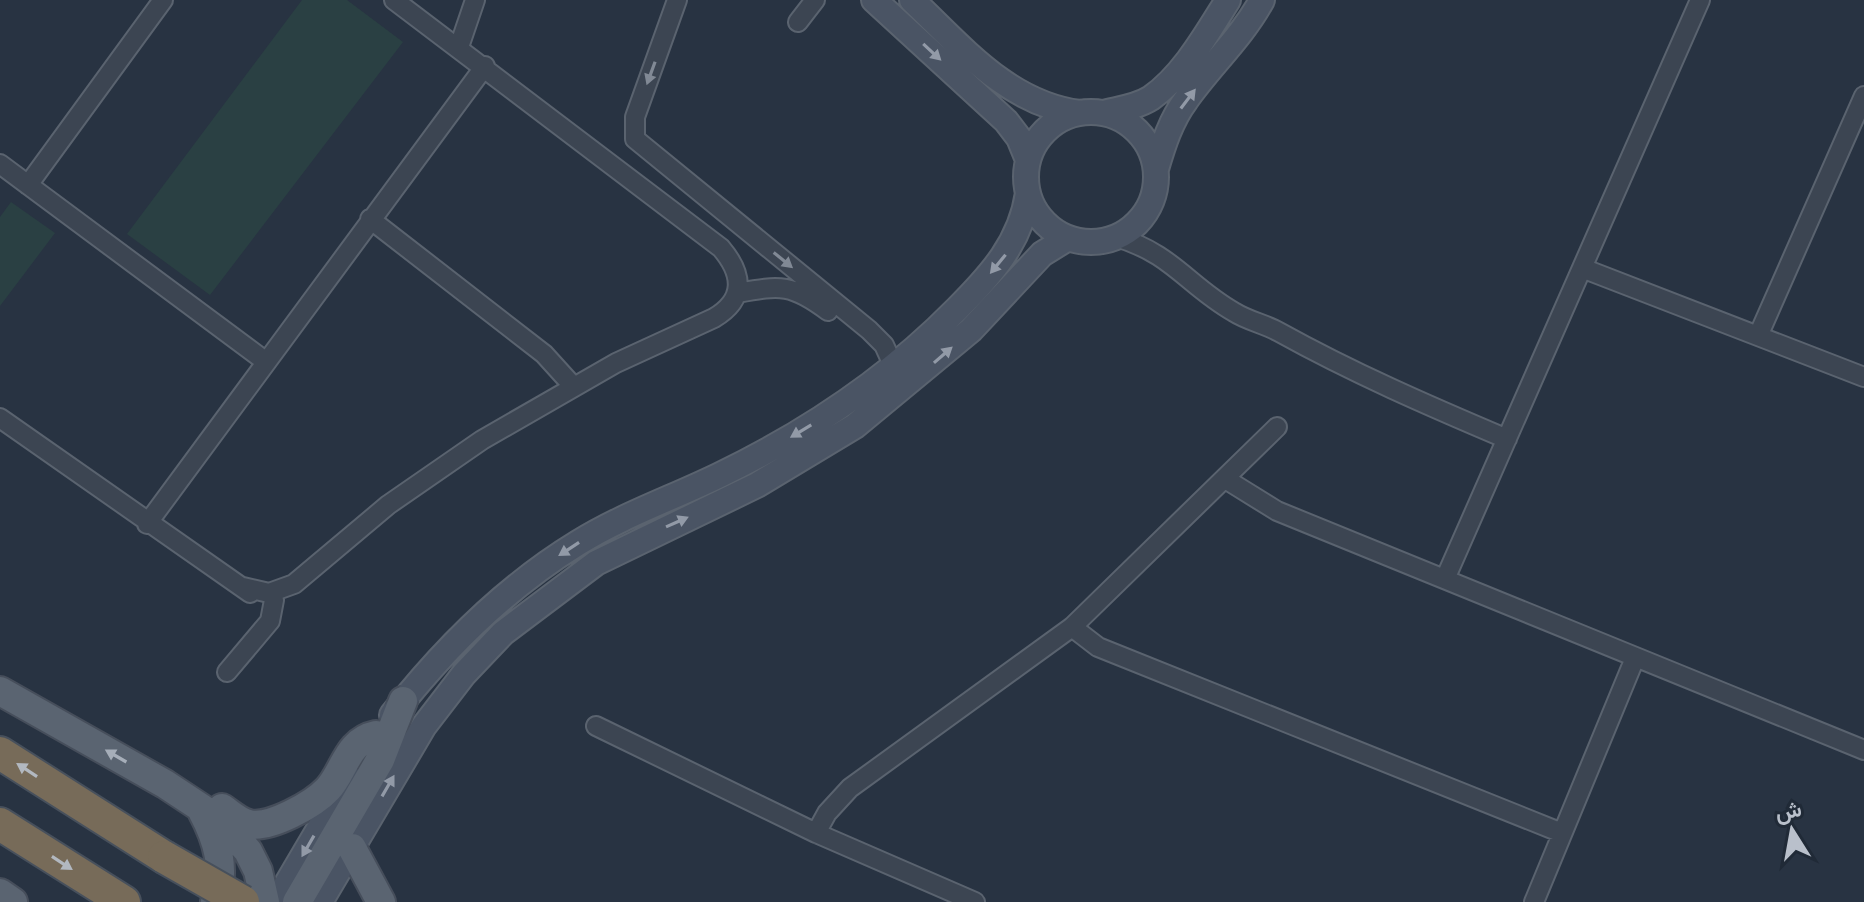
<svg xmlns="http://www.w3.org/2000/svg" width="1864" height="902" font-family="'PT Sans Narrow',Vazirmatn,sans-serif">
  <style>
    .green { fill: #2a4043 }
    .lines { fill: none; stroke-linecap: round; stroke-linejoin: round }
    .street-casing { stroke: #5a636f; stroke-width: 22 }
    .secondary-casing { stroke: #5a636f; stroke-width: 28 }
    .primary-casing { stroke: #464e5b; stroke-width: 32 }
    .highway-casing { stroke: #47505c; stroke-width: 36 }
    .street { stroke: #3c4552; stroke-width: 18 }
    .secondary { stroke: #4a5464; stroke-width: 24 }
    .primary { stroke: #5a6471; stroke-width: 28 }
    .highway { stroke: #776b59; stroke-width: 32 }
    .highway-bridge-casing { stroke: #47505c; stroke-width: 36; stroke-linecap: butt }
    .highway-bridge { stroke: #776b59; stroke-width: 32 }
    .oneway { fill: #929aa7 }
    .oneway2 { fill: #818995 }
    .oneway3 { fill: #a6aeb9 }
    .oneway4 { fill: #b2b8c0 }
  </style>
  <rect width="100%" height="100%" fill="#283342"/>
  <!-- green -->
  <path class="green" d="M 302,0 L 347,0 L 403,42 L 210,295 L 127,234 Z
    M 11,202 L 55,233 L 0,306 L 0,217 Z"/>
  <g class="lines">
    <!-- street casing -->
    <g class="street-casing">
      <path id="street" d="M 677,0 L 635,117 L 635,139 L 869,330 L 884,345 L 894,367
        M 798,22 L 815,0
        M 459,47 L 475,0
        M 0,164 L 265,361
        M 28,185 L 163,0
        M 370,219 L 544,354 L 573,386
        M 1116,237 C 1172,253 1188,286 1234,312 C 1248,321 1265,324 1279,332 C 1353,373 1429,406 1507,439
        M 1582,268 L 1864,377
        M 738,293 C 781,285 792,284 828,311
        M 1758,336 L 1864,96
        M 0,418 L 250,593
        M 1227,480 L 1277,511 L 1864,750
        M 147,524 L 485,66
        M 1445,579 L 1700,0
        M 243,587 L 269,593 L 294,584 L 388,505 L 482,440 L 616,363 L 714,318 C 746,299 743,274 721,248 L 394,0
        M 1072,627 L 1098,647 L 1562,833
        M 227,672 L 270,621 L 274,600
        M 596,726 L 816,833 L 975,902
        M 816,833 L 827,813 L 850,788 L 1072,627 L 1277,427
        M 1534,902 L 1635,658"/>
    </g>
    <!-- secondary casing -->
    <g class="secondary-casing">
      <path id="secondary" d="M 874,0 L 1006,121 L 1019,138 L 1028,160
        M 912,0 C 962,47 1008,104 1080,113
        M1026 177a65 65 0 1 1 130 0a65 65 0 1 1-130 0Z
        M 1103,113 C 1119,109 1137,107 1151,98 C 1184,75 1207,33 1228,0
        M 1156,169 C 1163,145 1171,120 1186,100 C 1210,66 1242,37 1262,0
        M 392,715 C 444,649 506,587 578,543 C 623,515 673,498 720,475 C 807,433 889,378 957,309 C 991,275 1021,242 1028,193
        M 276,902 L 349,778
        M 320,902 L 424,726 L 464,674 L 503,633 L 596,563 L 757,485 L 855,426 L 971,330 L 1042,254 L 1068,238"/>
    </g>
    <!-- primary casing -->
    <g class="primary-casing">
      <path id="primary" d="M 0,691 L 165,784 L 221,821 L 248,851 L 258,871 L 265,902
        M 222,808 C 231,814 239,822 249,824 C 270,829 314,804 328,789 C 345,770 347,741 376,735
        M 202,811 C 218,841 226,869 215,902
        M 352,848 L 381,902
        M 0,893 L 13,902
        M 297,902 L 380,760 L 403,701"/>
    </g>
    <!-- highway casing -->
    <g class="highway-casing">
      <path id="highway" d="M 0,753 L 164,857
        M 0,824 L 124,902"/>
    </g>
    <!-- street -->
    <use href="#street" class="street"/>
    <!-- secondary -->
    <use href="#secondary" class="secondary"/>
    <!-- primary -->
    <use href="#primary" class="primary"/>
    <!-- highway -->
    <use href="#highway" class="highway"/>
    <!-- highway-bridge casing -->
    <g class="highway-bridge-casing">
      <path id="highway-bridge" d="M 164,857 L 243,902"/>
    </g>
    <!-- highway-bridge -->
    <use href="#highway-bridge" class="highway-bridge"/>
  </g>
  <!-- one-way arrows -->
  <defs><path id="oneway-solid" d="M-6-.8H1V-3.2L6.5 0L1 3.2V.8H-6Z" transform="scale(2)"/></defs>
  <g class="oneway">
    <use href="#oneway-solid" transform="translate(932 52) rotate(43)"/>
    <use href="#oneway-solid" transform="translate(1188 99) rotate(-53)"/>
    <use href="#oneway-solid" transform="translate(998 264) rotate(129)"/>
    <use href="#oneway-solid" transform="translate(943 355) rotate(-41)"/>
    <use href="#oneway-solid" transform="translate(801 431) rotate(149)"/>
    <use href="#oneway-solid" transform="translate(677 522) rotate(-24)"/>
    <use href="#oneway-solid" transform="translate(569 549) rotate(147)"/>
    <use href="#oneway-solid" transform="translate(388 786) rotate(-60)"/>
    <use href="#oneway-solid" transform="translate(308 846) rotate(120)"/>
  </g>
  <g class="oneway2">
    <use href="#oneway-solid" transform="translate(651 73) rotate(110)"/>
    <use href="#oneway-solid" transform="translate(783 260) rotate(39)"/>
  </g>
  <use class="oneway3" href="#oneway-solid" transform="translate(116 756) rotate(-150)"/>
  <g class="oneway4">
    <use href="#oneway-solid" transform="translate(27 770) rotate(-147)"/>
    <use href="#oneway-solid" transform="translate(62 863) rotate(33)"/>
  </g>
  <!-- north arrow -->
  <g transform="translate(1792 830) rotate(349)" stroke="#202a37" stroke-width="6" paint-order="stroke">
  <path d="M0-6L14 30L0 20L-14 30Z" fill="#b9c0cb"/>
  <text y="-12" font-size="22" font-weight="bold" text-anchor="middle" fill="#b9c0cb">ش</text>
  </g>
</svg>
